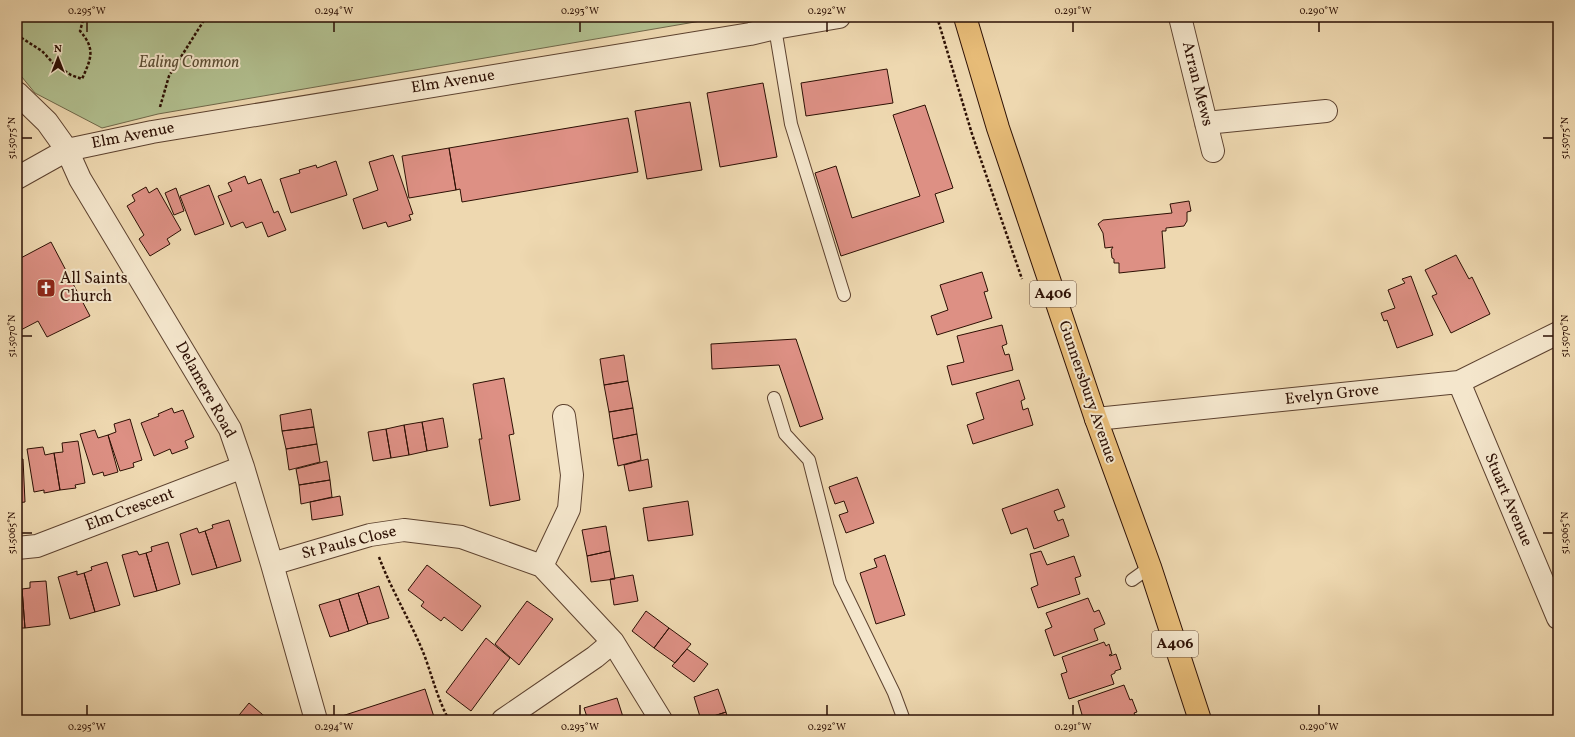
<svg xmlns="http://www.w3.org/2000/svg" width="1575" height="737" font-family="Vollkorn,serif">
  <style>
    .green { fill: #b2c090; stroke: #70684a }
    .building { fill: #dd9084; stroke: #2d1004 }
    .lines { fill: none; stroke-linecap: round; stroke-linejoin: round }
    .service-casing { stroke: #5d422f; stroke-width: 14 }
    .minor-casing { stroke: #5d422f; stroke-width: 24 }
    .trunk-casing { stroke: #2d1004; stroke-width: 24 }
    .path { stroke: #2d1004; stroke-width: 2.5; stroke-dasharray: 3 2; stroke-linecap: butt }
    .service { stroke: #f4e6cc; stroke-width: 12 }
    .minor { stroke: #f4e6cc; stroke-width: 22 }
    .trunk { stroke: #e7bc78; stroke-width: 22 }
    .ticks { fill: none; stroke: #2d1004; stroke-width: 1.5 }
    .labels { text-anchor: middle; dominant-baseline: central; stroke-width: 4; stroke-linejoin: round; paint-order: stroke }
    .shield { fill: #f4e6cc; stroke: #695040; stroke-width: 1 }
    .shield-label { font-size: 15px; font-weight: bold; fill: #2d1004 }
    .park-label { font-size: 16px; font-style: italic; fill: #5c4e35; stroke: #f4e6cc }
    .street-label { font-size: 16px; fill: #2d1004; stroke: #f4e6cc }
    .poi-label { font-size: 16px; fill: #2d1004; stroke: #f4e6cc; text-anchor: start }
    .neatline { fill: none; stroke: #2d1004; stroke-width: 1.5 }
    .ticks-label { font-size: 10px; text-anchor: middle; fill: #2d1004 }
  </style>
  <rect width="100%" height="100%" fill="#eed8b0"/>
  <filter id="stains"><feTurbulence type="fractalNoise" baseFrequency=".005" numOctaves="4"/><feColorMatrix values="0 0 0 0 .2 0 0 0 0 .09 0 0 0 0 .02 0 0 0 .5 -.17"/></filter>
  <radialGradient id="worn" r=".72"><stop offset=".6" stop-color="#630" stop-opacity="0"/><stop offset="1" stop-color="#630" stop-opacity=".3"/></radialGradient>
  <!-- green -->
  <path class="green" d="M 17,17 L 724,17 L 158,114 L 102,128 L 35,93 L 17,71 Z"/>
  <!-- building -->
  <path class="building" d="M 887,69 L 893,103 L 806,116 L 801,83 Z
    M 763,83 L 777,157 L 720,167 L 707,93 Z
    M 690,102 L 702,170 L 647,179 L 635,111 Z
    M 925,105 L 953,188 L 935,194 L 944,222 L 841,256 L 815,173 L 836,166 L 852,218 L 920,196 L 893,115 Z
    M 628,118 L 638,172 L 462,202 L 460,189 L 456,190 L 449,148 Z
    M 449,148 L 456,190 L 409,198 L 402,156 Z
    M 393,155 L 413,214 L 409,215 L 411,220 L 388,227 L 386,222 L 363,229 L 353,199 L 378,190 L 369,162 Z
    M 336,161 L 347,195 L 291,213 L 280,179 L 300,173 L 299,170 L 316,165 L 317,168 Z
    M 245,176 L 248,184 L 261,179 L 274,213 L 278,211 L 286,230 L 268,237 L 262,222 L 246,228 L 243,222 L 231,227 L 218,196 L 232,191 L 228,183 Z
    M 209,185 L 224,224 L 195,235 L 180,196 Z
    M 146,187 L 149,193 L 157,188 L 181,230 L 167,239 L 170,244 L 150,256 L 139,239 L 144,235 L 127,206 L 135,201 L 132,195 Z
    M 176,188 L 184,211 L 174,215 L 165,193 Z
    M 1189,201 L 1191,211 L 1187,212 L 1187,221 L 1184,226 L 1166,228 L 1166,231 L 1162,231 L 1165,268 L 1119,273 L 1119,263 L 1114,263 L 1114,259 L 1112,258 L 1111,250 L 1113,247 L 1105,248 L 1103,233 L 1098,224 L 1103,220 L 1172,213 L 1170,204 Z
    M 51,242 L 90,316 L 47,337 L 38,321 L 17,332 L 17,260 Z
    M 1456,255 L 1469,279 L 1472,277 L 1490,314 L 1451,333 L 1432,296 L 1437,294 L 1425,270 Z
    M 982,272 L 988,291 L 984,292 L 992,318 L 937,335 L 931,316 L 948,310 L 940,285 Z
    M 1411,276 L 1433,335 L 1397,348 L 1387,320 L 1384,321 L 1381,313 L 1395,308 L 1388,290 L 1405,283 L 1402,279 Z
    M 1002,325 L 1007,344 L 1002,346 L 1005,355 L 1009,354 L 1013,370 L 952,385 L 947,366 L 964,362 L 957,336 Z
    M 796,339 L 823,419 L 800,427 L 779,365 L 712,369 L 711,344 Z
    M 624,355 L 628,381 L 604,385 L 600,359 Z
    M 504,378 L 514,434 L 509,435 L 520,500 L 490,506 L 479,439 L 482,439 L 473,384 Z
    M 1019,380 L 1025,399 L 1021,401 L 1023,410 L 1028,408 L 1033,425 L 973,444 L 967,425 L 984,419 L 976,393 Z
    M 628,381 L 633,408 L 609,412 L 604,385 Z
    M 172,408 L 174,413 L 183,410 L 194,437 L 185,441 L 188,448 L 172,454 L 170,449 L 154,456 L 141,423 L 159,416 L 158,414 Z
    M 633,408 L 637,434 L 613,439 L 609,412 Z
    M 311,409 L 314,427 L 282,431 L 280,415 Z
    M 443,418 L 448,447 L 427,451 L 422,422 Z
    M 130,419 L 142,460 L 133,463 L 134,467 L 120,471 L 108,435 L 116,432 L 114,424 Z
    M 422,422 L 427,451 L 409,455 L 404,425 Z
    M 404,425 L 409,455 L 391,458 L 386,429 Z
    M 314,427 L 317,444 L 286,449 L 282,431 Z
    M 386,429 L 391,458 L 373,461 L 368,432 Z
    M 95,430 L 98,438 L 108,435 L 118,472 L 104,476 L 103,472 L 93,475 L 80,434 Z
    M 637,434 L 641,460 L 618,466 L 613,439 Z
    M 78,441 L 85,483 L 75,485 L 76,488 L 60,490 L 54,453 L 63,452 L 62,443 Z
    M 317,444 L 320,462 L 289,470 L 286,449 Z
    M 43,447 L 45,455 L 54,453 L 60,490 L 44,493 L 44,490 L 34,492 L 27,449 Z
    M 17,459 L 23,459 L 25,502 L 17,503 Z
    M 648,459 L 652,487 L 629,491 L 624,465 Z
    M 327,461 L 330,480 L 299,485 L 296,469 Z
    M 857,477 L 874,523 L 846,533 L 839,515 L 848,512 L 844,501 L 835,504 L 829,487 Z
    M 330,480 L 332,497 L 301,504 L 299,485 Z
    M 1058,489 L 1065,507 L 1054,511 L 1058,521 L 1063,519 L 1069,536 L 1034,549 L 1027,528 L 1011,534 L 1002,509 Z
    M 340,496 L 343,515 L 312,520 L 310,502 Z
    M 688,501 L 693,535 L 648,541 L 643,508 Z
    M 229,520 L 241,561 L 217,568 L 205,531 L 213,528 L 212,525 Z
    M 606,526 L 610,551 L 587,556 L 582,530 Z
    M 197,528 L 199,533 L 205,531 L 217,568 L 192,575 L 180,534 Z
    M 168,542 L 180,584 L 157,591 L 146,553 L 152,551 L 151,547 Z
    M 137,551 L 139,555 L 146,553 L 157,591 L 134,597 L 122,555 Z
    M 610,551 L 615,579 L 591,582 L 587,556 Z
    M 1041,551 L 1047,565 L 1074,556 L 1081,576 L 1075,578 L 1080,594 L 1038,608 L 1031,588 L 1038,585 L 1030,554 Z
    M 885,555 L 905,615 L 876,624 L 860,573 L 877,567 L 874,559 Z
    M 107,562 L 120,605 L 95,612 L 84,573 L 92,570 L 91,567 Z
    M 427,565 L 481,606 L 462,631 L 444,617 L 441,621 L 421,606 L 424,602 L 408,590 Z
    M 77,571 L 77,575 L 84,573 L 95,612 L 70,619 L 58,577 Z
    M 633,575 L 638,601 L 614,605 L 610,579 Z
    M 46,581 L 50,625 L 25,628 L 22,589 L 30,588 L 30,582 Z
    M 379,586 L 389,618 L 368,624 L 358,593 Z
    M 17,589 L 22,589 L 25,628 L 17,628 Z
    M 358,593 L 368,624 L 349,631 L 339,599 Z
    M 1088,598 L 1094,612 L 1099,610 L 1105,624 L 1094,629 L 1098,640 L 1054,656 L 1045,630 L 1052,627 L 1046,613 Z
    M 339,599 L 349,631 L 330,637 L 319,605 Z
    M 527,601 L 553,619 L 519,665 L 495,644 Z
    M 646,611 L 669,628 L 654,648 L 632,631 Z
    M 669,628 L 691,644 L 675,663 L 654,648 Z
    M 486,638 L 510,658 L 471,711 L 446,692 Z
    M 1104,642 L 1106,646 L 1109,644 L 1112,654 L 1109,655 L 1110,656 L 1116,654 L 1121,669 L 1115,671 L 1115,673 L 1111,675 L 1114,684 L 1069,699 L 1061,674 L 1067,672 L 1062,657 Z
    M 687,649 L 708,664 L 694,682 L 672,666 Z
    M 1124,685 L 1130,700 L 1132,699 L 1137,712 L 1134,713 L 1135,715 L 1120,720 L 1078,720 L 1083,718 L 1078,701 Z
    M 425,689 L 435,720 L 344,720 L 342,716 Z
    M 718,689 L 726,712 L 701,720 L 694,697 Z
    M 617,698 L 624,720 L 588,720 L 584,708 Z
    M 249,703 L 269,720 L 235,720 Z
    M 726,712 L 728,720 L 702,720 Z"/>
  <g class="lines">
    <!-- service casing -->
    <g class="service-casing">
      <path id="service" d="M 775,28 L 791,124 L 844,295
        M 774,398 L 785,434 L 809,460 L 840,582 L 894,693 L 904,720
        M 1132,580 L 1150,567"/>
    </g>
    <!-- minor casing -->
    <g class="minor-casing">
      <path id="minor" d="M 1180,17 L 1213,151
        M 17,93 L 47,122 L 67,150 L 80,179 L 230,429 L 243,467 L 272,564 L 316,720
        M 1206,123 L 1326,111
        M 17,178 L 67,150 L 152,132 L 750,34 L 775,28 L 839,17
        M 1459,382 L 1558,618
        M 1096,419 L 1459,382 L 1558,333
        M 17,548 L 37,546 L 243,467
        M 272,564 L 370,535 L 404,530 L 461,537 L 542,566 L 613,642 L 661,720
        M 542,566 L 569,509 L 572,475 L 564,416
        M 503,720 L 595,657 L 613,642"/>
    </g>
    <!-- trunk casing -->
    <g class="trunk-casing">
      <path id="trunk" d="M 965,17 L 998,128 L 1096,419 L 1150,567 L 1200,720"/>
    </g>
    <!-- path -->
    <path class="path" d="M 937,17 L 972,134 L 1022,279
      M 17,19 L 17,17
      M 17,35 L 42,51 L 54,64 L 71,75 L 82,79 C 91,59 96,49 80,31 L 84,17
      M 160,107 L 169,76 L 206,17
      M 379,557 C 392,592 412,623 425,657 C 433,679 438,700 449,720"/>
    <!-- service -->
    <use href="#service" class="service"/>
    <!-- minor -->
    <use href="#minor" class="minor"/>
    <!-- trunk -->
    <use href="#trunk" class="trunk"/>
  </g>
  <!-- ticks -->
  <path class="ticks" d="M 87,22 L 87,32M 334,22 L 334,32M 580,22 L 580,32M 827,22 L 827,32M 1073,22 L 1073,32M 1319,22 L 1319,32M 22,138 L 32,138M 1543,138 L 1553,138M 22,336 L 32,336M 1543,336 L 1553,336M 22,533 L 32,533M 1543,533 L 1553,533M 87,705 L 87,715M 334,705 L 334,715M 580,705 L 580,715M 827,705 L 827,715M 1073,705 L 1073,715M 1319,705 L 1319,715"/>
  <!-- icons -->
  <defs>
    <g id="church-square" transform="scale(1)"><rect x="-9" y="-9" width="18" height="18" rx="4" fill="#8f2418" stroke="#f4e6cc"/><path d="M-1.2-6h2.4v3.5h3.3v2.4h-3.3V6h-2.4V-.1h-3.3v-2.4h3.3Z" fill="#fff"/></g>
  </defs>
  <g fill-rule="evenodd">
    <use href="#church-square" x="46" y="288"/>
  </g>
  <g class="labels">
    <!-- shield labels -->
    <g class="shield">
      <rect x="1030" y="281" width="46" height="26" rx="3"/>
      <rect x="1152" y="631" width="46" height="26" rx="3"/>
    </g>
    <g class="shield-label">
      <text x="1053" y="294">A406</text>
      <text x="1175" y="644">A406</text>
    </g>
    <!-- park labels -->
    <g class="park-label">
      <text x="189" y="63">Ealing Common</text>
    </g>
    <!-- street labels -->
    <g class="street-label">
      <text transform="translate(453 82) rotate(-9)">Elm Avenue</text>
      <text transform="translate(1197 84) rotate(76)">Arran Mews</text>
      <text transform="translate(133 136) rotate(-11)">Elm Avenue</text>
      <text transform="translate(205 390) rotate(61)">Delamere Road</text>
      <text transform="translate(1087 392) rotate(71)">Gunnersbury Avenue</text>
      <text transform="translate(1332 395) rotate(-6)">Evelyn Grove</text>
      <text transform="translate(1508 500) rotate(67)">Stuart Avenue</text>
      <text transform="translate(130 510) rotate(-21)">Elm Crescent</text>
      <text transform="translate(349 543) rotate(-14)">St Pauls Close</text>
    </g>
    <!-- poi labels -->
    <g class="poi-label">
      <text x="60" y="279">All Saints<tspan x="60" dy="18">Church</tspan></text>
    </g>
  </g>
  <!-- margin -->
  <rect width="1575" height="737" fill="none" stroke="#eed8b0" stroke-width="44"/>
  <!-- north arrow -->
  <g transform="translate(58 58)" stroke="#f4e6cc" stroke-width="3" paint-order="stroke">
  <path d="M0-3L7 15L0 10L-7 15Z" fill="#2d1004"/>
  <text y="-6" font-size="11" font-weight="bold" text-anchor="middle" fill="#2d1004">N</text>
  </g>
  <rect x="22" y="22" width="1531" height="693" class="neatline"/>
  <g class="ticks-label">
    <text x="87" y="14">0.295°W</text>
    <text x="334" y="14">0.294°W</text>
    <text x="580" y="14">0.293°W</text>
    <text x="827" y="14">0.292°W</text>
    <text x="1073" y="14">0.291°W</text>
    <text x="1319" y="14">0.290°W</text>
    <text transform="translate(11 138) rotate(-90)" y="4">51.5075°N</text>
    <text transform="translate(1564 138) rotate(-90)" y="4">51.5075°N</text>
    <text transform="translate(11 336) rotate(-90)" y="4">51.5070°N</text>
    <text transform="translate(1564 336) rotate(-90)" y="4">51.5070°N</text>
    <text transform="translate(11 533) rotate(-90)" y="4">51.5065°N</text>
    <text transform="translate(1564 533) rotate(-90)" y="4">51.5065°N</text>
    <text x="87" y="730">0.295°W</text>
    <text x="334" y="730">0.294°W</text>
    <text x="580" y="730">0.293°W</text>
    <text x="827" y="730">0.292°W</text>
    <text x="1073" y="730">0.291°W</text>
    <text x="1319" y="730">0.290°W</text>
  </g>
  <rect width="100%" height="100%" filter="url(#stains)"/>
  <rect width="100%" height="100%" fill="url(#worn)"/>
</svg>
